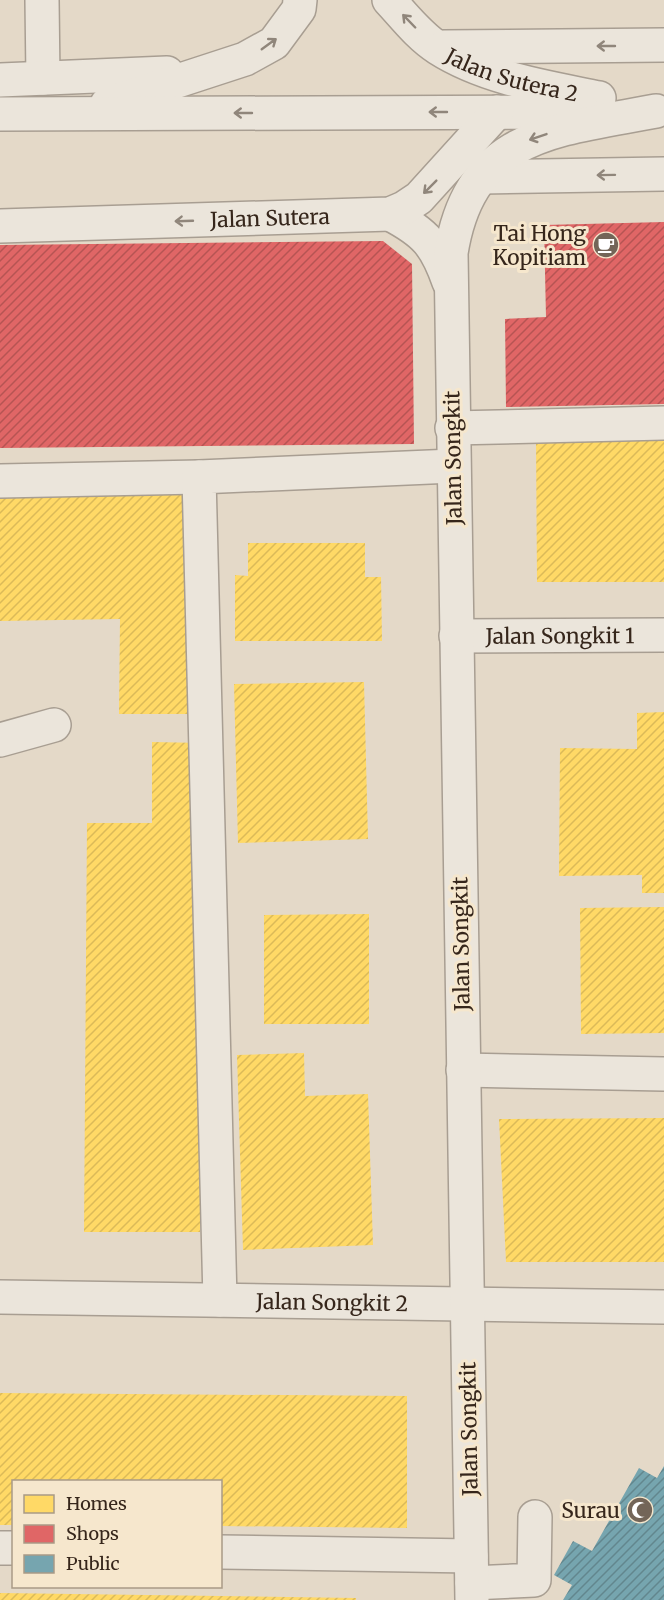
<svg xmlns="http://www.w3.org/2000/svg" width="664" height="1600" font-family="Merriweather,serif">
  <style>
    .homes { fill: url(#homes-hatch) }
    .shops { fill: url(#shops-hatch) }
    .public { fill: url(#public-hatch) }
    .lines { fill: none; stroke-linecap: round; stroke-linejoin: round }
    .minor-casing { stroke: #a89e92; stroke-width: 36 }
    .minor { stroke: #ebe5db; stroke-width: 33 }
    .oneway { stroke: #90867b }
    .labels { text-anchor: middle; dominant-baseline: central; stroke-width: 6; stroke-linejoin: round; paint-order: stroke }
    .street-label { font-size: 21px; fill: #36261b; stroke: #f6e7cd }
    .poi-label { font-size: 21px; fill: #36261b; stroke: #f6e7cd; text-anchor: end }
  </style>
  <defs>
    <pattern id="homes-hatch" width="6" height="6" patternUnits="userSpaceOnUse" patternTransform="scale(1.5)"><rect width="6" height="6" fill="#ffd966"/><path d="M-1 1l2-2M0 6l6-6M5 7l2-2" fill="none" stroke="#dbba58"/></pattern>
    <pattern id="shops-hatch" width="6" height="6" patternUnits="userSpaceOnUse" patternTransform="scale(1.5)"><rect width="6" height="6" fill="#e06666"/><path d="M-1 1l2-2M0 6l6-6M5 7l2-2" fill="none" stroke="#b65453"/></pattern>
    <pattern id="public-hatch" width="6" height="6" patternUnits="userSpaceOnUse" patternTransform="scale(1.5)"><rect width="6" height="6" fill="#76a5af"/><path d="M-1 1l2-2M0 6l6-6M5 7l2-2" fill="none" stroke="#62868e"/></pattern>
  </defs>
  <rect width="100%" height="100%" fill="#e4d9c8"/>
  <!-- homes -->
  <path class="homes" d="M 664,436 L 664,582 L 537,582 L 536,438 Z
    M 0,487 L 196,487 L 195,714 L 119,714 L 120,619 L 0,621 Z
    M 248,543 L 365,543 L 365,577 L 381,577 L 382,641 L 235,641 L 235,575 L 248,576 Z
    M 364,682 L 368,839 L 238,843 L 234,684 Z
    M 664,712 L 664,893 L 642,893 L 642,875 L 559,876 L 560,748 L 637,749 L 637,713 Z
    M 152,742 L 203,743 L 200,1232 L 84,1232 L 87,823 L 152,823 Z
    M 664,907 L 664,1033 L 581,1034 L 580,908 Z
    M 369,914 L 369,1024 L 264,1024 L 264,915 Z
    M 304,1053 L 305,1096 L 368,1094 L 373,1245 L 243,1250 L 237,1055 Z
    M 664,1118 L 664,1262 L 506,1262 L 499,1119 Z
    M 0,1393 L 407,1396 L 407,1528 L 220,1526 L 220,1482 L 14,1482 L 14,1525 L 0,1525 Z
    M 0,1593 L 356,1598 L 356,1600 L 0,1600 Z"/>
  <!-- shops -->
  <path class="shops" d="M 664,222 L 664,404 L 506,407 L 505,319 L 546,317 L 544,225 Z
    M 383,241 L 412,264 L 414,444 L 0,448 L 0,245 Z"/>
  <!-- public -->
  <path class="public" d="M 664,1466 L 664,1600 L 563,1600 L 572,1585 L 554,1575 L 573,1541 L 592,1551 L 639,1468 L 657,1478 Z"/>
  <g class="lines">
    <!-- minor casing -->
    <g class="minor-casing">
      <g id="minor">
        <path d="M 42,0 L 43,78"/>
        <path id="s1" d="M 389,0 C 404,16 419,36 438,48 C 485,78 545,87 599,98"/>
        <path d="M 444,47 L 664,45"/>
        <path d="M 0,80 L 167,73"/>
        <path d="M 107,104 L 245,59 L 274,43 L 299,9 L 300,0"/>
        <path d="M 0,114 L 584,112"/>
        <path d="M 482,177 L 664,174"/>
        <path d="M 390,214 C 426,233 436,245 449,282"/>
        <path id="s2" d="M 0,226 L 390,214 L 404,208 L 419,198 L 497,112"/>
        <path d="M 452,428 L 664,423"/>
        <path d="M 0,481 L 199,477"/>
        <path id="s3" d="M 456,636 L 664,635"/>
        <path d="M 0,740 L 54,725"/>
        <path d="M 463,1070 L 664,1074"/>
        <path id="s4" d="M 0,1297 L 664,1307"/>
        <path d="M 220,1300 L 199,477 L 453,466"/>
        <path d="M 0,1548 L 14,1548"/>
        <path d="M 220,1552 L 471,1556"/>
        <path d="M 472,1583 L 534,1580 L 535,1517"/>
        <path d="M 472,1600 L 451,253 C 470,132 557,130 656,111"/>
      </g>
    </g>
    <!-- minor -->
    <use href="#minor" class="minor"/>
  </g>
  <!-- one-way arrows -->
  <defs><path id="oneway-shaft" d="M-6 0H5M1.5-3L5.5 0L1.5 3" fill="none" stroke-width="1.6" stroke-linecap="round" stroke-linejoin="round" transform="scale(1.5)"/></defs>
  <g class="oneway">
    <use href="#oneway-shaft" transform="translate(409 21) rotate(-134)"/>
    <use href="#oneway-shaft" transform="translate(269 44) rotate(-36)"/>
    <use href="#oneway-shaft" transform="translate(606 46) rotate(180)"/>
    <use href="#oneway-shaft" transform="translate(438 112) rotate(180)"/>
    <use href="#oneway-shaft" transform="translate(243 113) rotate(180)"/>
    <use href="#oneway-shaft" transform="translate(538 137) rotate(161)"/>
    <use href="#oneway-shaft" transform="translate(606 175) rotate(179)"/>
    <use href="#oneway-shaft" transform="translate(430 187) rotate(135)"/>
    <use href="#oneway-shaft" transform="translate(184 221) rotate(178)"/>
  </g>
  <!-- icons -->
  <defs>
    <g id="cafe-disc" transform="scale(1.35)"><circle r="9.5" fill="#736558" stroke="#f6e7cd"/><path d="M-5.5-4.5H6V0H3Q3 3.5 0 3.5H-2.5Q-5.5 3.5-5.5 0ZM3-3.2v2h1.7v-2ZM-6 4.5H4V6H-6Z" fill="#fff"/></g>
    <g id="mosque-disc" transform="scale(1.35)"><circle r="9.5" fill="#736558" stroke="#f6e7cd"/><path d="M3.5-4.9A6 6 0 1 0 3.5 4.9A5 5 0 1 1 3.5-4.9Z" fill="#fff"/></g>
  </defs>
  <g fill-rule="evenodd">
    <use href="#cafe-disc" x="606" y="245"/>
    <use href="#mosque-disc" x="640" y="1510"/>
  </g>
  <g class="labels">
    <!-- street labels -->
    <g class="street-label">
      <text stroke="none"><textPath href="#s1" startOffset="148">Jalan Sutera 2</textPath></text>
      <text stroke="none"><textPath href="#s2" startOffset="270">Jalan Sutera</textPath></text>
      <text transform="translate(453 458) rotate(-91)">Jalan Songkit</text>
      <text stroke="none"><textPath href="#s3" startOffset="104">Jalan Songkit 1</textPath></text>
      <text transform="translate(461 944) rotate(-91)">Jalan Songkit</text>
      <text stroke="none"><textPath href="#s4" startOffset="332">Jalan Songkit 2</textPath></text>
      <text transform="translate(469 1429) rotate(-91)">Jalan Songkit</text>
    </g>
    <!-- poi labels -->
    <g class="poi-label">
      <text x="586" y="233">Tai Hong<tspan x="586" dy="24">Kopitiam</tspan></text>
      <text x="620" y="1510">Surau</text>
    </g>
  </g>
  <!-- legend -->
  <rect x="12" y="1480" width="210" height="108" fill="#f6e7cd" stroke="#a99a86" stroke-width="1.5"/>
  <rect x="24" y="1495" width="30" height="18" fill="#ffd966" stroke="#a99a86" stroke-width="1.5"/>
  <text x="66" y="1510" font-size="18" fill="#36261b">Homes</text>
  <rect x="24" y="1525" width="30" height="18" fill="#e06666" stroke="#a99a86" stroke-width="1.5"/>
  <text x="66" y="1540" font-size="18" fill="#36261b">Shops</text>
  <rect x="24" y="1555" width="30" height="18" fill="#76a5af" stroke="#a99a86" stroke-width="1.5"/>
  <text x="66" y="1570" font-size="18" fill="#36261b">Public</text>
</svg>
